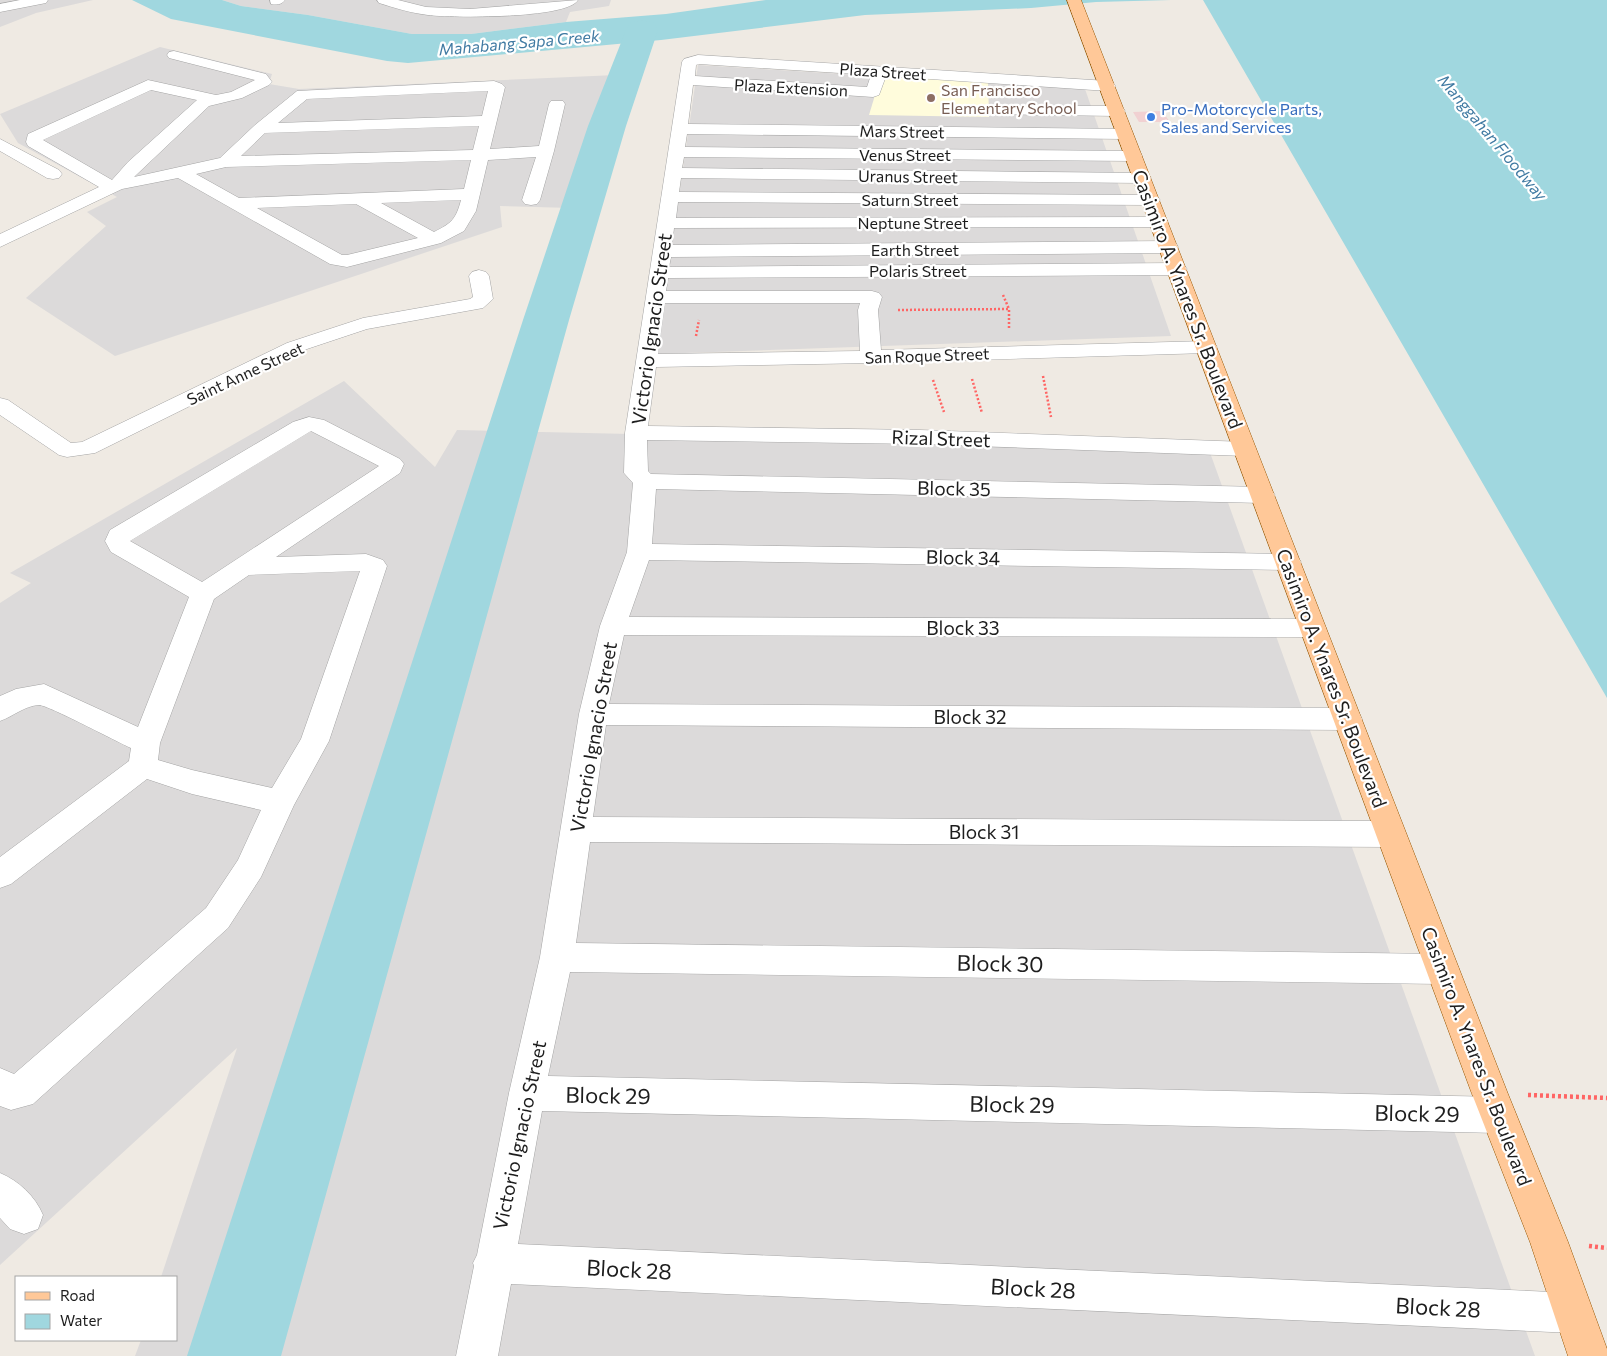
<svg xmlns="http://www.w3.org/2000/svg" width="1607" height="1356" font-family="Commissioner,sans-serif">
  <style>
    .residential { fill: #dcdada }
    .commercial { fill: #f1d1d2 }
    .education { fill: #fffcdc }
    .water { fill: #a0d7df }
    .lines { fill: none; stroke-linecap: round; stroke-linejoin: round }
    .river { fill: #a0d7df; fill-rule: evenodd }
    .minor-casing { stroke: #a4a4a4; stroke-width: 1 }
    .major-casing { stroke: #975600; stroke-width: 1 }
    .path-far1 { stroke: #ff6564; stroke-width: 2.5; stroke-dasharray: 2 2; stroke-linecap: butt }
    .path { stroke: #ff6564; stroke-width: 4.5; stroke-dasharray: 3 3; stroke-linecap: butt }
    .minor { fill: #fff; fill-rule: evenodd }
    .major { fill: #ffc898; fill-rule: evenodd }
    .education-dot { fill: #8d6e63; stroke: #fff; stroke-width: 2 }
    .shop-dot { fill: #3f7fe0; stroke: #fff; stroke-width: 2 }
    .labels { text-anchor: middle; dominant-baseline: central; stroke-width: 4.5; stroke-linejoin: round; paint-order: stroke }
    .far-water-label { font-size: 16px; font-style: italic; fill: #407aa2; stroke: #fff }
    .far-street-label { font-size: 16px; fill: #1d1d1d; stroke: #fff }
    .far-education-label { font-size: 16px; fill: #785e54; stroke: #fff; text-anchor: start }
    .far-shop-label { font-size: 16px; fill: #366cbe; stroke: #fff; text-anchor: start }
    .street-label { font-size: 19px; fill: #1d1d1d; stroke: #fff }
    .near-street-label { font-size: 22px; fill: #1d1d1d; stroke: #fff }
  </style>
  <rect width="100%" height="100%" fill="#efeae3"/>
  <!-- residential -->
  <path class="residential" d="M 0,0 L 93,0 L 36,13 L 0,27 Z
    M 222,0 L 611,0 L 609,6 L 570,12 L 566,22 L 471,34 L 412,34 L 308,15 L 241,6 Z
    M 160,47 L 272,74 L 269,84 L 299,89 L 616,75 L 571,208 L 500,206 L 502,227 L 115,356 L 26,298 L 106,226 L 87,212 L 117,197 L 18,143 L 0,114 Z
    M 698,65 L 1085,89 L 1171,336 L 656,354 Z
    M 344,381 L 435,467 L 457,430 L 1208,447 L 1535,1356 L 135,1356 L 141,1340 L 176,1340 L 176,1277 L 161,1277 L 237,1048 L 0,1265 L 0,603 L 31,583 L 10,573 Z"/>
  <!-- commercial -->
  <path class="commercial" d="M 1162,111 L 1170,122 L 1139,122 L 1133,112 Z"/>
  <!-- education -->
  <path class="education" d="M 882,72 L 988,80 L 989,117 L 869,115 Z"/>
  <!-- water -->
  <path class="water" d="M 132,0 L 222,0 L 241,6 L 308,15 L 412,34 L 471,34 L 566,22 L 666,14 L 766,0 L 1171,0 L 1096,2 L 1031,8 L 865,15 L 661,40 L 408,63 L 387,61 L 171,19 Z
    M 1203,0 L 1607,0 L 1607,698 Z"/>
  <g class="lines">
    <!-- river -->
    <path class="river" d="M 642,20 L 654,23 L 658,30 L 626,126 L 569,320 L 281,1356 L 187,1356 L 523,320 L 588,126 L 626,30 L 630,23 Z"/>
    <!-- minor casing -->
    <g class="minor-casing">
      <path id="minor" d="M 20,0 L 48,0 L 46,3 L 0,12 L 0,4 Z
        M 270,0 L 285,0 C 281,5 277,5 271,4 Z
        M 377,0 L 398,0 L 426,7 L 470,9 L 578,0 C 567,19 451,18 428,15 C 411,13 395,8 379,3 Z
        M 174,51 L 266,74 L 272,82 L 269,85 L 242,98 L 209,106 L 134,177 L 220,158 L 255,125 L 297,91 L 494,81 L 502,84 L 505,87 L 490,149 L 539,146 L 549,104 L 551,101 L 563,101 L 565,104 L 554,151 L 540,200 L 537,204 L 531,205 L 525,204 L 522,200 L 536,157 L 488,160 L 476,211 L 464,231 L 441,243 L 347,267 L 330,264 L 178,178 L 122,189 L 0,247 L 0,234 L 99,187 L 28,146 L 26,142 L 28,134 L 148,80 L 216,95 L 231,92 L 255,80 L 169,58 L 167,55 L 169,52 ZM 151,90 L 197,100 L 128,162 L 112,180 L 43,140 ZM 488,91 L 482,116 L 278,123 L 307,99 ZM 479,126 L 473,150 L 241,156 L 265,133 ZM 471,160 L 464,189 L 239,198 L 196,174 L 226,167 ZM 461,200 C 456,219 452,223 434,232 L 381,203 ZM 356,204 L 418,238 L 347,255 L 342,255 L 257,208 Z
        M 698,55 L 1108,81 L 1113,83 L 1116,86 L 1113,89 L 1108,91 L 886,76 L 879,95 L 873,97 L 693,85 L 688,124 L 1125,129 L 1131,131 L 1133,134 L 1131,137 L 1125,139 L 687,134 L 685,147 L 1134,151 L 1140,152 L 1142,156 L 1140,160 L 1134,161 L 684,157 L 682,168 L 1142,173 L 1148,174 L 1151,178 L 1148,182 L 1142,183 L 681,178 L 679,192 L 1151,195 L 1157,196 L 1160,200 L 1157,204 L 1151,205 L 678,202 L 676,218 L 1159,217 L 1165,218 L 1168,222 L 1165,226 L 1159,227 L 674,228 L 672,245 L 1169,241 L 1176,243 L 1178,247 L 1176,251 L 1169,253 L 671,257 L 669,267 L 1177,263 L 1184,265 L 1187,269 L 1184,273 L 1177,275 L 668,278 L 666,291 L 872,291 L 879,293 L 882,297 L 878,310 L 881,350 L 1207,341 L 1214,343 L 1217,347 L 1214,351 L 1207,353 L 871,363 L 656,367 L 648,426 L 920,430 L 1245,442 L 1253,444 L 1256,449 L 1253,454 L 1245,456 L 920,444 L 647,440 L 648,471 L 651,474 L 1263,487 L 1271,490 L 1275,495 L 1271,500 L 1263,503 L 656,489 L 652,544 L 1288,554 L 1297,556 L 1301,562 L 1297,568 L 1288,570 L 649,560 L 629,617 L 1313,619 L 1322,621 L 1326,628 L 1322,635 L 1313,637 L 624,635 L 609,704 L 1348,708 L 1358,711 L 1362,719 L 1358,727 L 1348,730 L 606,725 L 593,817 L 1391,821 L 1402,825 L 1406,834 L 1402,843 L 1391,847 L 590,842 L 576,943 L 1442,954 L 1454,959 L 1459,969 L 1454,979 L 1442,984 L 570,972 L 548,1076 L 1498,1097 L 1511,1103 L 1516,1115 L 1511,1127 L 1498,1133 L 542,1111 L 518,1244 L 1573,1293 L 1587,1299 L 1593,1313 L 1587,1327 L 1573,1333 L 511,1284 L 498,1356 L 456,1356 L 474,1266 L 473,1263 L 477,1255 L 509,1093 L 540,957 L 579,714 L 600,626 L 627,552 L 633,483 L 624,473 L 625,433 L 682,62 L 684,59 ZM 699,64 L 871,75 L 867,87 L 695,76 L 696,65 ZM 665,303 L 860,303 L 858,310 L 860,351 L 658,354 Z
        M 991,106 L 1117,106 L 1123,108 L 1125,111 L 1123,114 L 1117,116 L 985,114 L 983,111 L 985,108 Z
        M 0,139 L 59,170 L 62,174 L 59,178 L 53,179 L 47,178 L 0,151 Z
        M 479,270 L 486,272 L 489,276 L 493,299 L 483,308 L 367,329 L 301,351 L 95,453 L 67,457 L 59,455 L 0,415 L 0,398 L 8,400 L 71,443 L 82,442 L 287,343 L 363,318 L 470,299 L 473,297 L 469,276 L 472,272 Z
        M 309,417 L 324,420 L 400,459 L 404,464 L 400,473 L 276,557 L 366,554 L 383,560 L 387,566 L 329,741 L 294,805 L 261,877 L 228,928 L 33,1104 L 11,1110 L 0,1106 L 0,1068 L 14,1074 L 206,908 L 238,860 L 261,810 L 192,794 L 147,779 L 11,884 L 0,888 L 0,857 L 129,761 L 131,748 C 117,742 48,705 39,705 C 24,706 14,716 0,721 L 0,696 L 16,689 L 44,684 L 138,727 L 189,597 L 111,552 L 105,541 L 110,530 L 293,422 ZM 311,431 L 379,466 L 202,582 L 130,541 ZM 360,571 L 301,739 L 272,788 L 192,770 L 158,760 L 160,743 L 214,599 L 249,575 Z
        M 0,1173 C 19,1181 35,1196 43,1215 L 38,1229 L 24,1234 L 10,1229 L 0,1218 Z"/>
    </g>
    <!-- major casing -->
    <g class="major-casing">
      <path id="major" d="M 1067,0 L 1081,0 L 1508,1094 L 1568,1242 L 1607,1349 L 1607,1356 L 1568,1356 L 1530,1242 L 1472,1094 Z"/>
    </g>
    <!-- path-far1 -->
    <path class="path-far1" d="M 1003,295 L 1009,309
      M 898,310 L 1009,309 L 1009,330
      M 696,336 L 699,320
      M 1043,376 L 1051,417
      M 972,379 L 982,413
      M 933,380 L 944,412"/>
    <!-- path -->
    <path class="path" d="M 1528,1095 L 1607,1098
      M 1589,1246 L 1607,1248"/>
    <!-- minor -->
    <use href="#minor" class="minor"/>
    <!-- major -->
    <use href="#major" class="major"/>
  </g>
  <!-- markers -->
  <circle class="education-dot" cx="931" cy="98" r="5"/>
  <circle class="shop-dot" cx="1151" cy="117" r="5"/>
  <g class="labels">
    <!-- far-water labels -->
    <g class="far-water-label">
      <text transform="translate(519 42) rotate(-5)">Mahabang Sapa Creek</text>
      <text transform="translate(1493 137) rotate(50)">Manggahan Floodway</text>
    </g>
    <!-- far-street labels -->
    <g class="far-street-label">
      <text transform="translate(883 71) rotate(4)">Plaza Street</text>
      <text transform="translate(791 87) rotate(3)">Plaza Extension</text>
      <text transform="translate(902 131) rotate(1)">Mars Street</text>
      <text x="905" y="154">Venus Street</text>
      <text transform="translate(908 176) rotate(1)">Uranus Street</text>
      <text x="910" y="199">Saturn Street</text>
      <text x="913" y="222">Neptune Street</text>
      <text x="915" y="249">Earth Street</text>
      <text x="918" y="270">Polaris Street</text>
      <text transform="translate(927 355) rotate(-2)">San Roque Street</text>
      <text transform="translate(245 373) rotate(-25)">Saint Anne Street</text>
    </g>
    <!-- far-education labels -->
    <g class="far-education-label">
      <text x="941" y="89">San Francisco<tspan x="941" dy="18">Elementary School</tspan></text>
    </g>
    <!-- far-shop labels -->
    <g class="far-shop-label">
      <text x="1161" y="108">Pro-Motorcycle Parts,<tspan x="1161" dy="18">Sales and Services</tspan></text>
    </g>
    <!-- street labels -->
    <g class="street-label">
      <text transform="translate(1188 299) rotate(69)">Casimiro A. Ynares Sr. Boulevard</text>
      <text transform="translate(651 329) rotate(-82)">Victorio Ignacio Street</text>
      <text transform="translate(941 438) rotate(2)">Rizal Street</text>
      <text transform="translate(954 488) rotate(1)">Block 35</text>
      <text transform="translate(963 557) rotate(1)">Block 34</text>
      <text x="963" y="627">Block 33</text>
      <text transform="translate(1332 678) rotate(69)">Casimiro A. Ynares Sr. Boulevard</text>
      <text x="970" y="716">Block 32</text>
      <text transform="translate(593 737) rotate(-80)">Victorio Ignacio Street</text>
      <text x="984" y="831">Block 31</text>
      <text transform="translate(1477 1056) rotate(69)">Casimiro A. Ynares Sr. Boulevard</text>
      <text transform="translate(519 1135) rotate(-78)">Victorio Ignacio Street</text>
    </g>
    <!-- near-street labels -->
    <g class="near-street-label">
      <text transform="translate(1000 963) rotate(1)">Block 30</text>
      <text transform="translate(608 1095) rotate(1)">Block 29</text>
      <text transform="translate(1012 1104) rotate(1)">Block 29</text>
      <text transform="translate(1417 1113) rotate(1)">Block 29</text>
      <text transform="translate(629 1269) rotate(3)">Block 28</text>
      <text transform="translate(1033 1288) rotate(3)">Block 28</text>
      <text transform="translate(1438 1307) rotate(3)">Block 28</text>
    </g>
  </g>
  <!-- legend -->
  <rect x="15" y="1276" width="162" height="65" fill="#ffffff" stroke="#a5a5a5"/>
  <rect x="25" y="1292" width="25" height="8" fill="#ffc898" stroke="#a5a5a5"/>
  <text x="60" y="1301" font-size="15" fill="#1d1d1d">Road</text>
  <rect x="25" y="1314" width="25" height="15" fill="#a0d7df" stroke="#a5a5a5"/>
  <text x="60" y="1326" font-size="15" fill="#1d1d1d">Water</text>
</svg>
